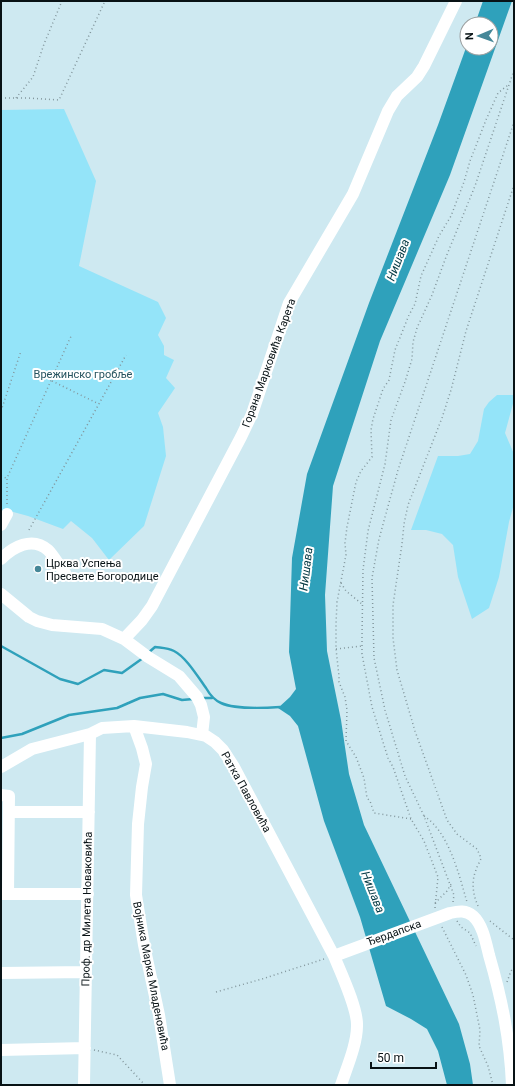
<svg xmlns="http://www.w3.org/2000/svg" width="515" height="1086" font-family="Roboto,sans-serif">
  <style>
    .green { fill: #94e4f9 }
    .water { fill: #2fa1bb }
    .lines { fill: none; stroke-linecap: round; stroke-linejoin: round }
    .stream { stroke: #2fa1bb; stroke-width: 2.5 }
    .path { stroke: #83979d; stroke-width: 1.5; stroke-dasharray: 1 3; stroke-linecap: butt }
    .minor { stroke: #fff; stroke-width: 12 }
    .poi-dot { fill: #458798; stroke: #fff; stroke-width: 1.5 }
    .labels { text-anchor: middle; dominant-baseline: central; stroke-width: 4; stroke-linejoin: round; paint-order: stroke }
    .street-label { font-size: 11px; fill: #081215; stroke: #fff }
    .park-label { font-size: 11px; fill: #25535f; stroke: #fff }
    .poi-label { font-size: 11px; fill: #081215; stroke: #fff; text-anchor: start }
    .water-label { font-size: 12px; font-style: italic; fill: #043843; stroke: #fff }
  </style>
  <rect width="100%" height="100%" fill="#cee9f1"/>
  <!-- green -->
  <path class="green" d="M 64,109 L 96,181 L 79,266 L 158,302 L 166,318 L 158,335 L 164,346 L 164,355 L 174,360 L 166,378 L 175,388 L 158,413 L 163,427 L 166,456 L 144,526 L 109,560 L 92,538 L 71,521 L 63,529 L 28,516 L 6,510 L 1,519 L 1,110 Z
    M 497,395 L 514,395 L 514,400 L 505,433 L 514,454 L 514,504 L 509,522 L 499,577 L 489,608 L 472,619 L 458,577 L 453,545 L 442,534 L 426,530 L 411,530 L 438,456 L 458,456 L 470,454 L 478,441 L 484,409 L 489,402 Z"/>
  <!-- water -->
  <path class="water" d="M 483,1 L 512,1 L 450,175 L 380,341 L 333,486 L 325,595 L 327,651 L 341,720 L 349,774 L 364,825 L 459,1024 L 470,1064 L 473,1085 L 447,1085 L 438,1051 L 427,1029 L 411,1019 L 386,1006 L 360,917 L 324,821 L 298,726 L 290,716 L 278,708 L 290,697 L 296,689 L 289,652 L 292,558 L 307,474 L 369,303 L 438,125 L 467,45 L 467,48 L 491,48 L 491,24 L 475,24 Z"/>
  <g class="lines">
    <!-- stream -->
    <path class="stream" d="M 1,646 L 60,679 L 78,684 L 104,670 L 122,673 L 143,658
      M 148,653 L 155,647 C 162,648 168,648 174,651 C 186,657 198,677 206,688 C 210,695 214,700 221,703 C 234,709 265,708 280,707
      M 202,698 L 212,698
      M 1,738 L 22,734 L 69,715 L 117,708 L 140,698 L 163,694 L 182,700 L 193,699"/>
    <!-- path -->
    <path class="path" d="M 1,98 L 28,98 L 59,100 L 105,1
      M 16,98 L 33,77 L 44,44 L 62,1
      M 52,381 L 99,404
      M 1,411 L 21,351
      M 1,476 L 6,478
      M 7,504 L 7,478 L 72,334
      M 29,530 L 126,355
      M 341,583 L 346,591 L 362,604
      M 336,649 L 362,646
      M 424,816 C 449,832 459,875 467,902
      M 411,819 L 374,813 L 370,801 L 367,798 L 364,778 L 356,757 L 346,741 L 347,710 L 345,697 L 339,682 L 339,676 L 336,649 L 336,624 L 337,602 L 346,555 L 345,543 L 347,527 L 356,482 L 361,471 L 372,457 L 371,430 L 373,419 L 383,389 L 389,380 L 395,350 L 409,315 L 415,304 L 421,276 L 439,236 L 451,216 L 464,182 L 470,161 L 486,120 L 498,93 L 508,85
      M 453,902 L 454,895 L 424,816 L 405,776 L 385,710 L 374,658 L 372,578 L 379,539 L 398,470 L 514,122
      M 435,903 L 447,891 L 451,884
      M 478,906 C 473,895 471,882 476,870 C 477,866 480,862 481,858 L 477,849 L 457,834 L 447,820 L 415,731 L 397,670 L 393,638 L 393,605 L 402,544 L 404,524 L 408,505 L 442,418 L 451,390 L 466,331 L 514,185
      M 435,908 L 438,877 L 424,841 L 411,819 L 393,767 L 388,758 L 372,707 L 362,654 L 362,637 L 363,570 L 368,531 L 385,464 L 391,420 L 405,382 L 412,359 L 413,342 L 417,328 L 432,295 L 446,257 L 475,186 L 514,70
      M 457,921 L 461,927 L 470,933 L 476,946
      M 490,921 L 514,940
      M 442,927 L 466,975 L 473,995 L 480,1030 L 479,1046 L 488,1066 L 493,1085
      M 507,982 L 511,971 L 514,967
      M 216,992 L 262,979 L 324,959
      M 94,1050 L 117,1055 L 145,1085"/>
    <!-- minor -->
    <path class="minor" d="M 1,525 L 7,514
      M 1,559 C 13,547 32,536 48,550 C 54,556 59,566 65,573
      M 1,594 L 29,617 L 37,621 L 52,625 L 102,629 L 124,639 L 148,657 L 179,676 L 197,697 L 201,705 L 204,717 L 202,735
      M 124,639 L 142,620 L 152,606 L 241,437 L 252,414 L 289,303 L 353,194 L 388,111 L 397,96 L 417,77 L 424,66 L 456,1
      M 134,726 L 142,748 L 146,764 L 142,787 L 138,824 L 136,895 L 144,945 L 159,1015 L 170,1085
      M 1,767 L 32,749 L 90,734 L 102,728 L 134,726 L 187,732 L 206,736 L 215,742 L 223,750 L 234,767 L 334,956 L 450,913 C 459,911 466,910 473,916 C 483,925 486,943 489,955 C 502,1000 510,1039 512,1085
      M 1,795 L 9,796 L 8,894
      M 9,812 L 89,812
      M 1,894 L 88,894
      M 334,956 C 341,973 358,1009 357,1026 C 357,1044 347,1067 341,1085
      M 1,973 L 86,972
      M 1,1050 L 85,1048
      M 84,1085 L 90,734"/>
  </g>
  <!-- markers -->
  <circle class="poi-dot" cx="38" cy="569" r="4"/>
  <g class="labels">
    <!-- street labels -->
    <g class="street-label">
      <text transform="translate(269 363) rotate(-70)">Горана Марковића Карета</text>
      <text transform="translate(246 792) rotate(61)">Ратка Павловића</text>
      <text transform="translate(87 909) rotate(-89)">Проф. др Милета Новаковића</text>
      <text transform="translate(394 933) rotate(-20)">Ђердапска</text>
      <text transform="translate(151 976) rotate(79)">Војника Марка Младеновића</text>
    </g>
    <!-- park labels -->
    <g class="park-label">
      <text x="83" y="374">Врежинско гробље</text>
    </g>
    <!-- poi labels -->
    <g class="poi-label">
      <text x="46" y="563">Црква Успења<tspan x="46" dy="13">Пресвете Богородице</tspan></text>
    </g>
    <!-- water labels -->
    <g class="water-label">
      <text transform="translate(398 260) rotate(-69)">Нишава</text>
      <text transform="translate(306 569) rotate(-83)">Нишава</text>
      <text transform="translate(373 892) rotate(68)">Нишава</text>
    </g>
  </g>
  <!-- border -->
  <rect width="515" height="1086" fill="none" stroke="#081215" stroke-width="4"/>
  <!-- north arrow -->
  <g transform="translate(479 36) rotate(268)"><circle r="19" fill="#ffffff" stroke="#9ca0a1"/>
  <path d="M0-3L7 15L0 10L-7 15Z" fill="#458798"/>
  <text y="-6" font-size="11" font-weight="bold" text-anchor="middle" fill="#081215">N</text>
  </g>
  <!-- scale -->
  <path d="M371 1062v6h65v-6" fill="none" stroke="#081215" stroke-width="2"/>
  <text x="377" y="1062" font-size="12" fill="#081215" stroke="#ffffff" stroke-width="3" paint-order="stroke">50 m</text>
</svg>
